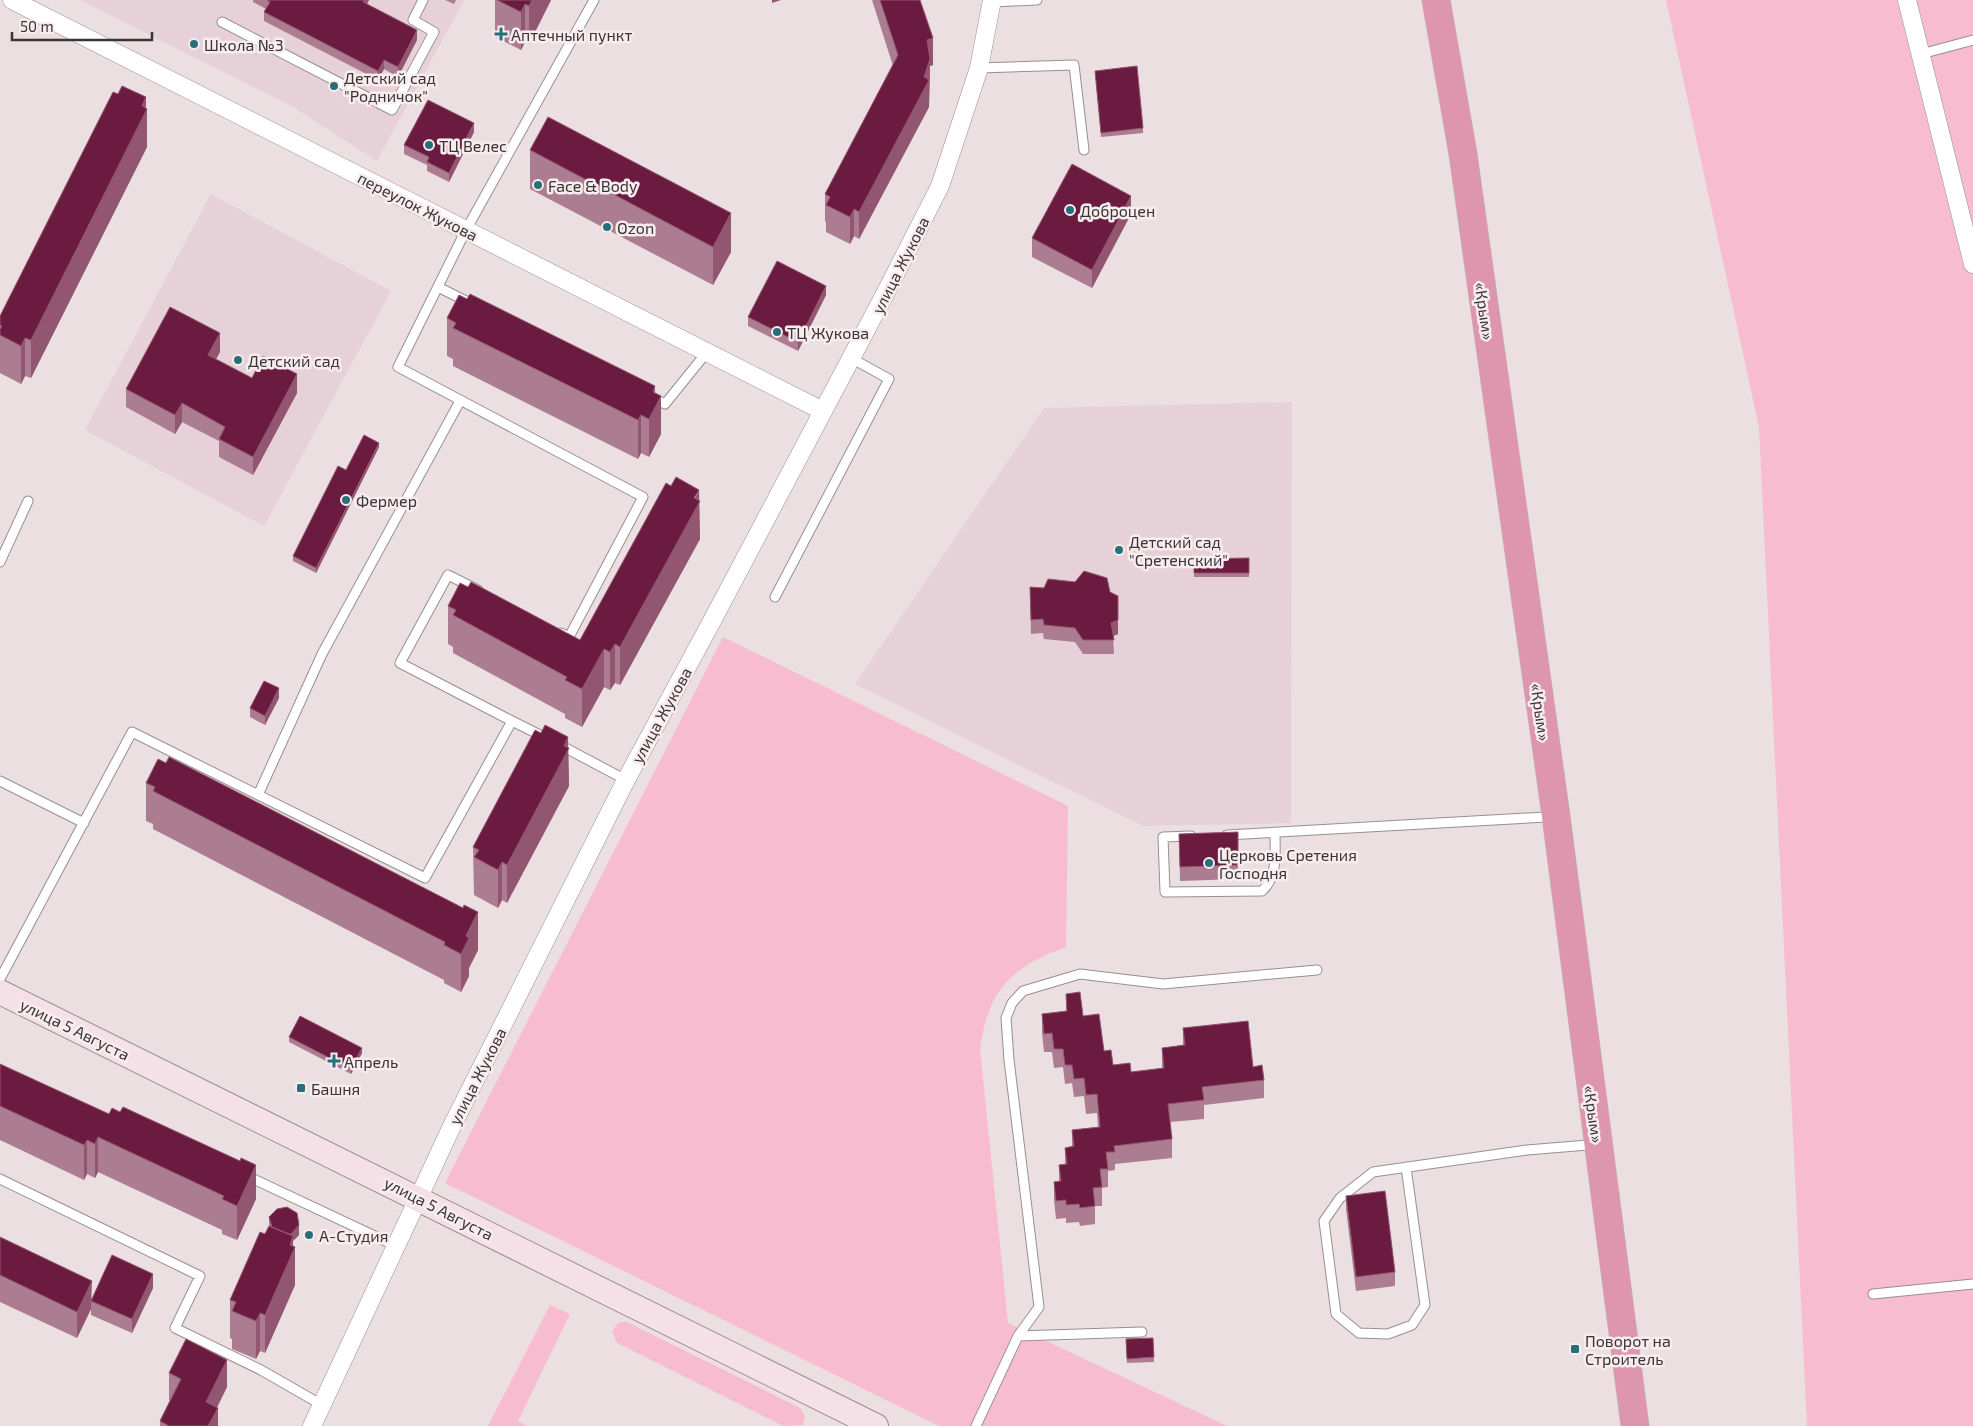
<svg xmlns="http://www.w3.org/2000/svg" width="1973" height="1426" font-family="'Exo 2',sans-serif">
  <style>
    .built { fill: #e5d1d7 }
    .green { fill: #f7bccf }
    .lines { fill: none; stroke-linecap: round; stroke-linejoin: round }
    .lane-casing { stroke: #998e91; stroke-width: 11 }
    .street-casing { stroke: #998e91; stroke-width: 19 }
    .secondary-casing { stroke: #998e91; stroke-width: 26 }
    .highway-casing { stroke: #c0bebf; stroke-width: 29 }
    .lane { stroke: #fff; stroke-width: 9 }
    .street { stroke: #fff; stroke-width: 18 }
    .secondary { stroke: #f5e0e7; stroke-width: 24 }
    .highway { stroke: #dd96ae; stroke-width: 28 }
    .wall { fill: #ac7d91 }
    .shaded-wall { fill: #925671 }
    .building { fill: #6c1b40; stroke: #925671 }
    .poi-dot { fill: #277079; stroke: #f8ecef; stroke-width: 2 }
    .labels { text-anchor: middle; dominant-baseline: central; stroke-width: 5; stroke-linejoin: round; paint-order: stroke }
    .poi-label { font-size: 16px; fill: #393536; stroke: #f8ecef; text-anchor: start }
    .street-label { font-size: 16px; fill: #393536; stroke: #f8ecef }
  </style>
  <rect width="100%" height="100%" fill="#ebdfe2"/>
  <!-- built -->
  <path class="built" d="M 80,0 L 464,0 L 377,161 L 293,107 Z
    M 211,194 L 391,291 L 264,526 L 85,430 Z
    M 1292,402 L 1291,823 L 1143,826 L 855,684 L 1044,408 Z"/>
  <!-- green -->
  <path class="green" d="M 1666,0 L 1973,0 L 1973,1426 L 1807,1426 L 1759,427 Z
    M 723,637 L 1068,806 L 1066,947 C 1011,967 988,990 980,1049 L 1008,1323 L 1227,1426 L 939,1426 L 445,1183 Z
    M 550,1305 L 570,1314 L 518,1421 L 527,1426 L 488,1426 Z
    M 622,1322 L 627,1322 L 800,1408 L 805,1416 L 803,1425 L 783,1426 L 617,1343 L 612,1331 L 618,1323 Z"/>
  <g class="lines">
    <!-- lane casing -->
    <g class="lane-casing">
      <path id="lane" d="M 992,2 L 1037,0
        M 222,22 L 392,110 L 434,32 L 413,20 L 423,0
        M 1921,54 L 1973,40
        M 979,68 L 1074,65 L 1084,150
        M 438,287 L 468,302
        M 651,397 L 665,404 L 707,352
        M 0,562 L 28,501
        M 775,597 L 889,379 L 851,358
        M 561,633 L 569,637 L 643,497 L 398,367 L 466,230 L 594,0
        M 512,721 L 544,737
        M 560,745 L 626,780
        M 0,781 L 84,823
        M 258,795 L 322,654 L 460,401
        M 1227,835 L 1546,817
        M 1191,836 L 1163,837 L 1165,892 L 1262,891 C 1278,876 1275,854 1275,833
        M 0,979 L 132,732 L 425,878 L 512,721 L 400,663 L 448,575 L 478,590
        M 1406,1167 L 1425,1305 L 1412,1325 L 1388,1334 L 1359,1333 L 1336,1314 L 1324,1221 L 1340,1198 L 1373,1172 L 1527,1150 L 1588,1145
        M 245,1175 L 396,1246
        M 0,1179 L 200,1276 L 175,1328 L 261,1370 L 322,1405
        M 1873,1294 L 1973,1284
        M 1018,1336 L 1142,1332
        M 976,1426 L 1018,1336 L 1039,1307 L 1009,1060 L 1006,1018 L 1012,1003 L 1023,991 L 1080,974 L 1163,984 L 1317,970"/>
    </g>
    <!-- street casing -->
    <g class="street-casing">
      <path id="street" d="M 12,0 L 823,411
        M 1907,0 L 1973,264
        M 312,1426 L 452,1126 L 626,780 L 712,621 L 885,294 L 940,186 L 979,68 L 992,0"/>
    </g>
    <!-- secondary casing -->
    <g class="secondary-casing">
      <path id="secondary" d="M 0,992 L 876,1426"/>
    </g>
    <!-- highway casing -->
    <g class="highway-casing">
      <path id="highway" d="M 1436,0 L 1463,154 L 1556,816 L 1635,1426"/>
    </g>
    <!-- lane -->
    <use href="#lane" class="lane"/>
    <!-- street -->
    <use href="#street" class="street"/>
    <!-- secondary -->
    <use href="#secondary" class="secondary"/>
    <!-- highway -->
    <use href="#highway" class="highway"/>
  </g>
  <!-- wall -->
  <path class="wall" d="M 253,0 L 369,0 L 367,4 L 417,40 L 398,77 L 384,69 L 378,80 L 264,21 L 264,12 L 266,9 L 253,2 Z
    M 445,0 L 456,0 L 454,4 Z
    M 495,0 L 551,0 L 529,44 L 525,42 L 521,50 L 495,37 Z
    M 872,0 L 920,0 L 933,65 L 930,66 L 929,107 L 859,239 L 854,236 L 850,244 L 826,232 L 826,222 L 825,221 L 825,194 L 893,66 Z
    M 1095,71 L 1143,128 L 1143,133 L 1101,137 Z
    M 146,108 L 147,147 L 31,378 L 25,376 L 21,384 L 0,373 L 0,316 Z
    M 474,132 L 449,182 L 427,171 L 427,165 L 404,154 L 404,145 Z
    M 530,150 L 731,252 L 713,285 L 530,189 Z
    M 1131,214 L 1092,288 L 1032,257 L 1032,238 Z
    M 826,295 L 798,351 L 748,326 L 748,317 Z
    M 447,318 L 655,393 L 661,434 L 649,457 L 641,453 L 638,459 L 453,366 L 453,359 L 447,356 Z
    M 220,352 L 216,359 L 252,378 L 297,393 L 253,475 L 219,457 L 219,441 L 182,422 L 175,434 L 126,407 L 126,389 Z
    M 379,447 L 316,573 L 293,561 L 293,556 Z
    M 699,501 L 700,539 L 620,685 L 615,683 L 610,690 L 604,687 L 582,727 L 565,718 L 565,714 L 453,653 L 453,647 L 448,644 L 448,606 L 580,640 Z
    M 1249,558 L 1249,577 L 1194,577 L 1194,559 Z
    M 1030,587 L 1118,634 L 1113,636 L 1114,654 L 1083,654 L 1075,642 L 1044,639 L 1043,633 L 1031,634 Z
    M 279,698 L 265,725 L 250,717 L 250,708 Z
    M 568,748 L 569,786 L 507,903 L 502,900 L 498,908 L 474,895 L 473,847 Z
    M 146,783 L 478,950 L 469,968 L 469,976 L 461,992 L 444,983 L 444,980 L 153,829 L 153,824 L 146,821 Z
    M 1238,832 L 1238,879 L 1180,881 L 1179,834 Z
    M 1066,994 L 1083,1016 L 1113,1065 L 1131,1072 L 1162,1069 L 1162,1048 L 1183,1045 L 1183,1028 L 1253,1067 L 1264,1080 L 1264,1098 L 1204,1105 L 1204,1119 L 1170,1122 L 1172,1139 L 1172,1158 L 1115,1164 L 1115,1170 L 1108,1171 L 1108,1187 L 1102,1188 L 1102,1206 L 1095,1206 L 1095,1224 L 1080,1226 L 1079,1222 L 1066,1223 L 1066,1218 L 1056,1219 L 1054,1200 L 1054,1182 L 1059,1181 L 1059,1165 L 1065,1164 L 1065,1148 L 1072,1147 L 1072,1130 L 1098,1127 L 1097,1113 L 1086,1114 L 1084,1096 L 1074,1097 L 1072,1083 L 1065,1084 L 1063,1067 L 1054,1068 L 1052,1052 L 1044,1052 L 1042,1033 L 1042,1014 L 1066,1012 Z
    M 289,1037 L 362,1053 L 351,1074 L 289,1042 Z
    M 0,1064 L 256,1199 L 237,1240 L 222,1234 L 222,1230 L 98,1172 L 95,1178 L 87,1174 L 84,1180 L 0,1140 Z
    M 1346,1196 L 1395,1272 L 1395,1286 L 1356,1291 L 1346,1209 Z
    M 269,1217 L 299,1235 L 293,1241 L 295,1285 L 265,1353 L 260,1351 L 256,1359 L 232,1349 L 232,1339 L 230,1338 L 230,1300 L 269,1226 Z
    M 0,1237 L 92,1299 L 153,1288 L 132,1333 L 91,1315 L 91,1309 L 77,1338 L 0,1302 Z
    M 1126,1339 L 1154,1357 L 1154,1362 L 1127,1363 Z
    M 169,1373 L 227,1387 L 217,1408 L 218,1426 L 160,1426 L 160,1421 L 170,1400 L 169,1400 Z"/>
  <!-- shaded-wall -->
  <path class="shaded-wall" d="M 364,0 L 369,0 L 363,12 L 363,2 Z
    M 532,0 L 551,0 L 529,44 L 529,6 Z
    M 772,0 L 781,0 L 772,3 Z
    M 525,4 L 525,42 L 521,50 L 521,12 Z
    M 417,30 L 417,40 L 398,77 L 398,67 Z
    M 933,38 L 933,65 L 930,66 L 929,107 L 859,239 L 859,212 L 924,77 L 927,40 Z
    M 384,60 L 384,69 L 378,80 L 378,71 Z
    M 146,97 L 146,111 L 147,109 L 147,147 L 31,378 L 31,340 Z
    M 474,123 L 474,132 L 449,182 L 449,173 Z
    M 1131,196 L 1131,214 L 1092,288 L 1092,270 Z
    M 854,209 L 854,236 L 850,244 L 850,217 Z
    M 731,213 L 731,252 L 713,285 L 713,247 Z
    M 826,286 L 826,295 L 798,351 L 798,342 Z
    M 220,333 L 220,352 L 208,373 L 208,355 Z
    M 25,338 L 25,376 L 21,384 L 21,346 Z
    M 297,374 L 297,393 L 253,475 L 253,457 Z
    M 655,386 L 655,407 L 661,396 L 661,434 L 649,457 L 649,419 L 653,392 Z
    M 182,403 L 182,422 L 175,434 L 175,415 Z
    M 641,415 L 641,453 L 638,459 L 638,420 Z
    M 379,443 L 379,447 L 316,573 L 316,568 Z
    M 699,490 L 700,539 L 620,685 L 620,647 Z
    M 1118,596 L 1118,634 L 1111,637 L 1111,623 Z
    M 615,644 L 615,683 L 610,690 L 610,652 Z
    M 604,649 L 604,687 L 582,727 L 582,689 Z
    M 279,688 L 279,698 L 265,725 L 265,716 Z
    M 568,737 L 569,786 L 507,903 L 507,865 Z
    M 502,862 L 502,900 L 498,908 L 498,870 Z
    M 478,912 L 478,950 L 469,968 L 469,976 L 461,992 L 461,954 L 466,936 Z
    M 362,1048 L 362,1053 L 351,1074 L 351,1069 Z
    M 98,1137 L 98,1172 L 95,1178 L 95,1144 Z
    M 87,1140 L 87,1174 L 84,1180 L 84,1145 Z
    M 256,1165 L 256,1199 L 237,1240 L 237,1206 Z
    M 299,1225 L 299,1235 L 293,1241 L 293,1251 L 295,1247 L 295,1285 L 265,1353 L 265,1315 L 280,1237 Z
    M 153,1274 L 153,1288 L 132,1333 L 132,1319 Z
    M 92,1281 L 91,1309 L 77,1338 L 77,1312 Z
    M 260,1313 L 260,1351 L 256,1359 L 256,1321 Z
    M 227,1360 L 227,1387 L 207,1426 L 206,1402 Z
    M 218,1408 L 218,1426 L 208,1426 Z"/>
  <!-- building -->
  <path class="building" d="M 267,0 L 364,0 L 363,2 L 417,30 L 398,67 L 384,60 L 378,71 L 264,12 L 270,2 Z
    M 497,0 L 532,0 L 529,6 L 525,4 L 521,12 Z
    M 880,0 L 920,0 L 933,38 L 927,40 L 930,59 L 924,77 L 929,80 L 859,212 L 854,209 L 850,217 L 826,205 L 830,197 L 825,194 L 898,55 Z
    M 1137,66 L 1143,128 L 1101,133 L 1095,71 Z
    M 122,86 L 146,97 L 142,106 L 147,109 L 31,340 L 25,338 L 21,346 L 0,335 L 0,329 L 2,326 L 0,325 L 0,316 L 113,92 L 118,94 Z
    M 428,100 L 474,123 L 449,173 L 427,162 L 429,157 L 404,145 Z
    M 548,117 L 731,213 L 713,247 L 530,150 Z
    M 1072,164 L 1131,196 L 1092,270 L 1032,238 Z
    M 777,261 L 826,286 L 798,342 L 748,317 Z
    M 470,294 L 655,386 L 653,392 L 661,396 L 649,419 L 641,415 L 638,420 L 453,328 L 456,323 L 447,318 L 459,295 L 467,299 Z
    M 170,307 L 220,333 L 208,355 L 252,378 L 263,356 L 297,374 L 253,457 L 219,439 L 225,427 L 182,403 L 175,415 L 126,389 Z
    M 364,435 L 379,443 L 316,568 L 293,556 L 338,466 L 346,470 Z
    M 676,477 L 699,490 L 694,498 L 700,501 L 620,647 L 615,644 L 610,652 L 604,649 L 582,689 L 565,680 L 567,677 L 453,615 L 456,610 L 448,606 L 460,583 L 468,587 L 471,582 L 580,640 L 666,483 L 671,486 Z
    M 1249,558 L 1249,573 L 1194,573 L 1194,559 Z
    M 1084,571 L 1107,578 L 1110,592 L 1118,596 L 1118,620 L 1111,623 L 1114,640 L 1083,640 L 1075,628 L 1044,625 L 1043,619 L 1031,620 L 1030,587 L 1044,588 L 1048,579 L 1075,582 Z
    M 264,681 L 279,688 L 265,716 L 250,708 Z
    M 545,725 L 568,737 L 564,746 L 569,748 L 507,865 L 502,862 L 498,870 L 474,857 L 479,850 L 473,847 L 535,730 L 541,733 Z
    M 169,757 L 463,908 L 464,905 L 478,912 L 466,936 L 469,938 L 461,954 L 444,945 L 445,942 L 153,791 L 155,787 L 146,783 L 158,759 L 166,763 Z
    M 1238,832 L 1238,865 L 1180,867 L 1179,834 Z
    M 1080,992 L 1083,1016 L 1099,1014 L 1104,1051 L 1111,1050 L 1113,1065 L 1130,1063 L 1131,1072 L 1164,1068 L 1162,1048 L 1185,1045 L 1183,1028 L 1248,1021 L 1253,1067 L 1262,1065 L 1264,1080 L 1202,1087 L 1204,1100 L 1168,1104 L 1172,1139 L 1114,1146 L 1115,1152 L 1106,1152 L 1108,1169 L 1100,1169 L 1102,1187 L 1093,1188 L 1095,1206 L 1080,1208 L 1079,1204 L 1066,1205 L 1066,1200 L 1056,1201 L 1054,1182 L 1061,1181 L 1059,1165 L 1067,1164 L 1065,1148 L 1074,1146 L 1072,1130 L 1100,1127 L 1097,1094 L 1086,1095 L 1084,1078 L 1074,1079 L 1072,1065 L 1065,1065 L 1063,1049 L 1054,1049 L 1052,1033 L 1044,1034 L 1042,1014 L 1067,1011 L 1066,994 Z
    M 300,1016 L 362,1048 L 351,1069 L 289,1037 Z
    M 0,1064 L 109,1114 L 112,1108 L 120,1112 L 123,1107 L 240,1161 L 241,1158 L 256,1165 L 237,1206 L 222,1199 L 224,1196 L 98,1137 L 95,1144 L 87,1140 L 84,1145 L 0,1106 Z
    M 1385,1191 L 1395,1272 L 1356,1277 L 1346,1196 Z
    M 287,1207 L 297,1213 L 299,1225 L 291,1234 L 289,1234 L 272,1227 L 269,1217 L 277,1209 Z
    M 269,1226 L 293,1236 L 290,1245 L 295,1247 L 265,1315 L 260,1313 L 256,1321 L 232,1311 L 236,1302 L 230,1300 L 260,1232 L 265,1234 Z
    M 0,1237 L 92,1281 L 77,1312 L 0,1275 Z
    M 112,1255 L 153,1274 L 132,1319 L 91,1301 Z
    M 1153,1338 L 1154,1357 L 1127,1359 L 1126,1339 Z
    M 186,1339 L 227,1360 L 206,1402 L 218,1408 L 208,1426 L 169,1426 L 160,1421 L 181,1379 L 169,1373 Z"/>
  <!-- markers -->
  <g class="poi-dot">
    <path d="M498.5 26.5h5v5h5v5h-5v5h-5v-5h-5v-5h5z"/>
    <circle cx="194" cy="44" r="5"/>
    <circle cx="334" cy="86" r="5"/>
    <circle cx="429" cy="145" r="5"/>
    <circle cx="538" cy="185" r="5"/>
    <circle cx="1070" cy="210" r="5"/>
    <circle cx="607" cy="227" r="5"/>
    <circle cx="777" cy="332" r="5"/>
    <circle cx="238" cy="360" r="5"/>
    <circle cx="346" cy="500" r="5"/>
    <circle cx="1119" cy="550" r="5"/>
    <circle cx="1209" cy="863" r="5"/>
    <path d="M331.5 1053.5h5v5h5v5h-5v5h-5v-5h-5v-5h5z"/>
    <rect x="296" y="1083" width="10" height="10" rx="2.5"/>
    <circle cx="309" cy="1235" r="5"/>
    <rect x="1570" y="1344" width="10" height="10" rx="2.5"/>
  </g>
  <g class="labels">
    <!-- poi labels -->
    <g class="poi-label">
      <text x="511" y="34">Аптечный пункт</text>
      <text x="204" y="44">Школа №3</text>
      <text x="344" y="77">Детский сад<tspan x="344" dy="18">"Родничок"</tspan></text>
      <text x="439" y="145">ТЦ Велес</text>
      <text x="548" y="185">Face &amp; Body</text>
      <text x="1080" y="210">Доброцен</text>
      <text x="617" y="227">Ozon</text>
      <text x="787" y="332">ТЦ Жукова</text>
      <text x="248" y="360">Детский сад</text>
      <text x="356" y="500">Фермер</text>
      <text x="1129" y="541">Детский сад<tspan x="1129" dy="18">"Сретенский"</tspan></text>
      <text x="1219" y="854">Церковь Сретения<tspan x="1219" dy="18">Господня</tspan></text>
      <text x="344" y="1061">Апрель</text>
      <text x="311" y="1088">Башня</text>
      <text x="319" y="1235">А-Студия</text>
      <text x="1585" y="1340">Поворот на<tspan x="1585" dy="18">Строитель</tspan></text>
    </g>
    <!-- street labels -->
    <g class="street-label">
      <text transform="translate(418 206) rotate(27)">переулок Жукова</text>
      <text transform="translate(900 265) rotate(-63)">улица Жукова</text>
      <text transform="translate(1485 311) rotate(82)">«Крым»</text>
      <text transform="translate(1541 712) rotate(82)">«Крым»</text>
      <text transform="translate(661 715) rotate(-61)">улица Жукова</text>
      <text transform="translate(75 1029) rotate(26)">улица 5 Августа</text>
      <text transform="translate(477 1076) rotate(-63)">улица Жукова</text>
      <text transform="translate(1594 1114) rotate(82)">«Крым»</text>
      <text transform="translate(439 1208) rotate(27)">улица 5 Августа</text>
    </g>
  </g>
  <!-- scale -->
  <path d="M12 32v8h140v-8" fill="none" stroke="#393536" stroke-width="2.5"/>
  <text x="20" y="32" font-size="15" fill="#393536" stroke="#f8ecef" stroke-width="4" paint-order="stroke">50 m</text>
</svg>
